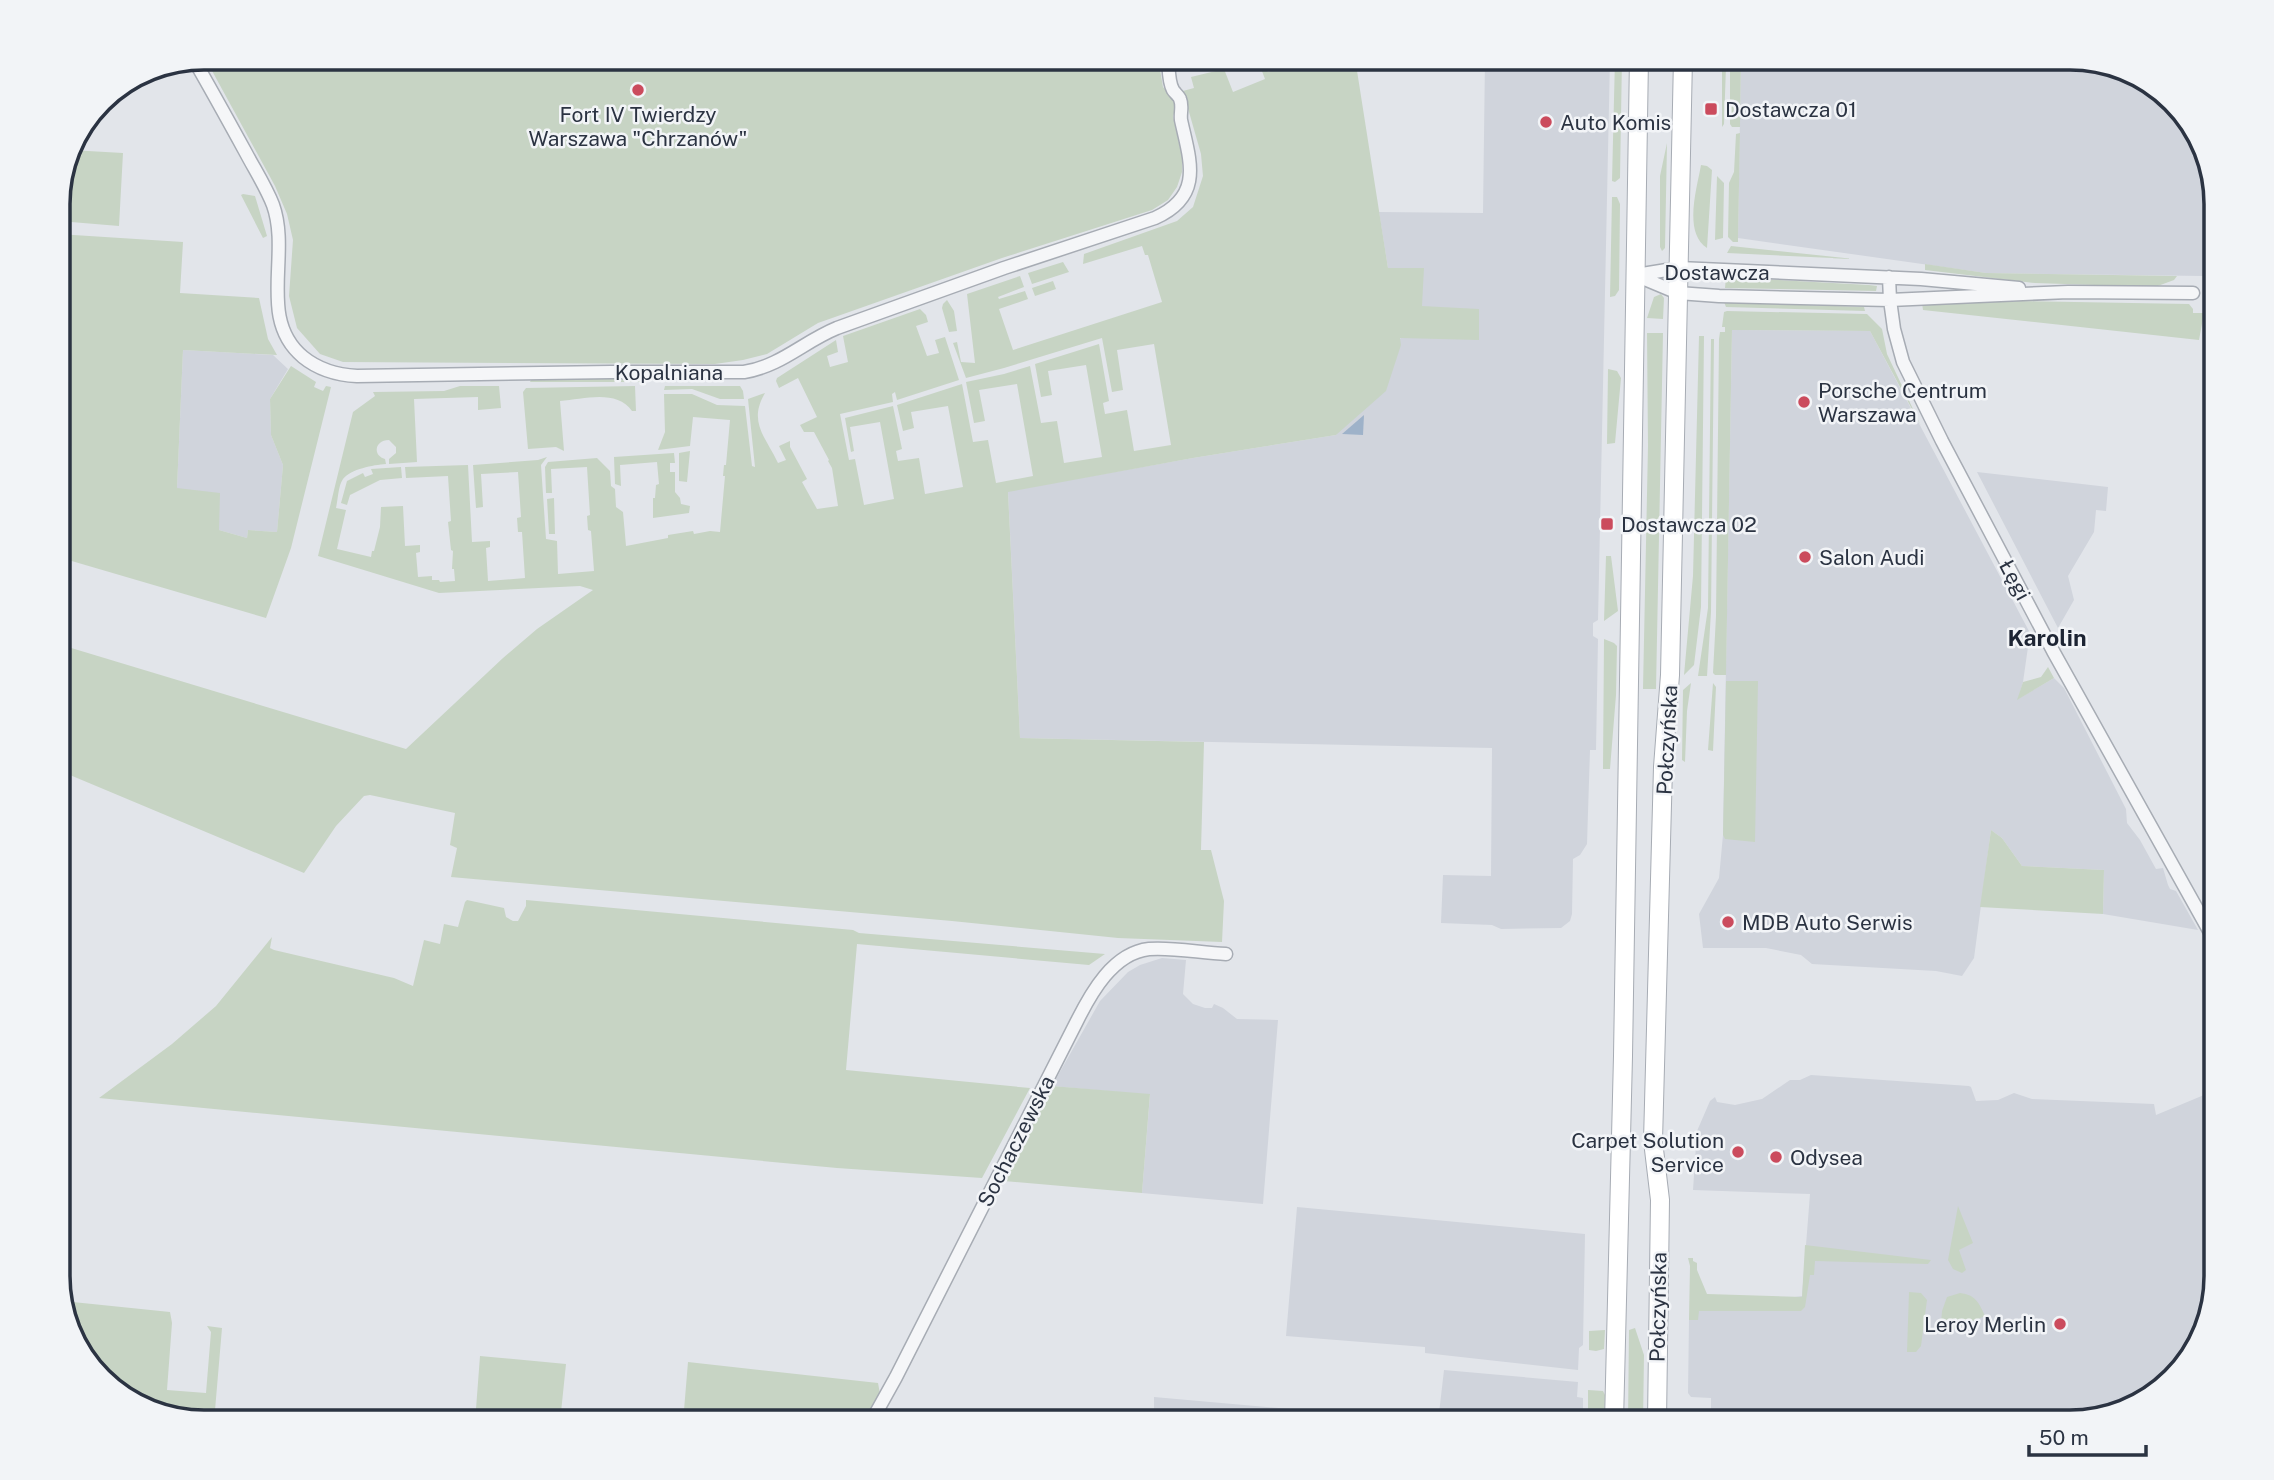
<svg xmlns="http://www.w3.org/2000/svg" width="2274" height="1480" font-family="'Public Sans',sans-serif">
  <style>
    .built { fill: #d0d4dc }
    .green { fill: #c7d4c4 }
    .water { fill: #9eb2c9 }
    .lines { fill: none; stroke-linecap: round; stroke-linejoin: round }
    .street-casing { stroke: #a7acb4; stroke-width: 15 }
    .secondary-casing { stroke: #a7acb4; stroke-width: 20 }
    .street { stroke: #f5f6f8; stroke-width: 12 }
    .secondary { stroke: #fff; stroke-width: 18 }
    .poi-dot { fill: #cb4b5d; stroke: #f2f4f7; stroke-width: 2.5 }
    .labels { text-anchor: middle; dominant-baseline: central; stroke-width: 5; stroke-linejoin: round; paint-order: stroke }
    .poi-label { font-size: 21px; fill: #2b3342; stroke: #f2f4f7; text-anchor: start }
    .street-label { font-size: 21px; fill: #2b3342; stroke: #f2f4f7 }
    .neighbourhood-label { font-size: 23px; font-weight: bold; fill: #1d2433; stroke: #f2f4f7 }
    .rim { fill: none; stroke: #2b3342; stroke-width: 3.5 }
  </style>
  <rect width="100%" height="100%" fill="#e2e5ea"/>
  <!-- built -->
  <path class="built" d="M 1485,58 L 1610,58 L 1598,620 L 1593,623 L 1593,636 L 1598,639 L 1596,750 L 1590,750 L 1587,844 L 1580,855 L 1573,859 L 1572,914 L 1570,921 L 1561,928 L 1501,929 L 1492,925 L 1441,923 L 1443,875 L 1491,876 L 1492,748 L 1020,738 L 1008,491 L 1193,458 L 1336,435 L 1422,306 L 1388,268 L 1379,212 L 1483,213 Z
    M 1741,58 L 2070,58 L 2151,82 L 2197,131 L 2213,193 L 2205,194 L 2204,276 L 1986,273 L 1738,238 Z
    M 1732,330 L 1870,331 L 2030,633 L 2023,682 L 2018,699 L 2054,678 L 2064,688 L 2126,809 L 2127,823 L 2140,840 L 2156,869 L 2163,868 L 2168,885 L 2170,889 L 2176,891 L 2198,930 L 2103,914 L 2104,870 L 2022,866 L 2002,838 L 1991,830 L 1974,958 L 1962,976 L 1936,971 L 1812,964 L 1801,955 L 1766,948 L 1703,948 L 1699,914 L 1719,878 L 1723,835 Z
    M 183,350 L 273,355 L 288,369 L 270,399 L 271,435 L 283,465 L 277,532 L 248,530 L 247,538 L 219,530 L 177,488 Z
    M 1977,472 L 2108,487 L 2106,511 L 2096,510 L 2094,532 L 2068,576 L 2074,600 L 2058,628 Z
    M 1162,958 L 1186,960 L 1183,994 L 1193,1004 L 1205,1008 L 1212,1008 L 1214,1004 L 1223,1008 L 1237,1019 L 1278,1020 L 1263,1204 L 1142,1193 L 1150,1095 L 1052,1086 L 1100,1001 L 1128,972 L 1140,965 Z
    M 1811,1075 L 1969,1086 L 1971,1087 L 1976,1101 L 1998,1100 L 2014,1093 L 2032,1099 L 2154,1104 L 2156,1115 L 2216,1090 L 2216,1276 L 2192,1357 L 2143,1403 L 2070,1422 L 1929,1422 L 1900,1418 L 1711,1415 L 1711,1398 L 1691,1397 L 1688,1393 L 1689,1320 L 1698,1320 L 1698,1311 L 1802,1296 L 1810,1194 L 1693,1190 L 1697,1131 L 1710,1101 L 1715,1097 L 1717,1102 L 1735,1105 L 1762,1099 L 1790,1080 L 1800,1080 Z
    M 1297,1207 L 1585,1234 L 1583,1345 L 1579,1348 L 1578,1370 L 1425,1353 L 1425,1347 L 1286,1336 Z
    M 1444,1370 L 1578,1382 L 1577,1397 L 1583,1398 L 1583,1422 L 1154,1422 L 1154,1397 L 1438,1422 Z"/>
  <!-- green -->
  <path class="green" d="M 205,58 L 1158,58 L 1163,87 L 1174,100 L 1176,108 L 1173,116 L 1182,157 L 1182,172 L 1177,187 L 1168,200 L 1152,210 L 1002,258 L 818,323 L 767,354 L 743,360 L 715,364 L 343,362 L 320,354 L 297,328 L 289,296 L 293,240 L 287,214 L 275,186 Z
    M 1314,58 L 1355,58 L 1388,268 L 1424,268 L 1422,306 L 1479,309 L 1479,340 L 1400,338 L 1401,345 L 1386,391 L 1336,435 L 1193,458 L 1008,492 L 1020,738 L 1204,742 L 1201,850 L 1211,850 L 1224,901 L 1222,942 L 1118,938 L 952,921 L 451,877 L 457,848 L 450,845 L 455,813 L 370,795 L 364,796 L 336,826 L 304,873 L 58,770 L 58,644 L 406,749 L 503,658 L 537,629 L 593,590 L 580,586 L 439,593 L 318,556 L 353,412 L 375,396 L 373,392 L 444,391 L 460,386 L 499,386 L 501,408 L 478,410 L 478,397 L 414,399 L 417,462 L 389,464 L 389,459 L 396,453 L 396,447 L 389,440 C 375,440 372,455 385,459 L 386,464 C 373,465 351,469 343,479 C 338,486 338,500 336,508 L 346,510 L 337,549 L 371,557 L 372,551 L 374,551 L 380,527 L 381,507 L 403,506 L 405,546 L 420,545 L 420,552 L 416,553 L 418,577 L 432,576 L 432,580 L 439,580 L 440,582 L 455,581 L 454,569 L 452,569 L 453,551 L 451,550 L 448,522 L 451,521 L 448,476 L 406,478 L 405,467 L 468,465 L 472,542 L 490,541 L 490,547 L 486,548 L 488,581 L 525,578 L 522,532 L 518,532 L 517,518 L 521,517 L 518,472 L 481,474 L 483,507 L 476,508 L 473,465 L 538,460 L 547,457 L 541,465 L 546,539 L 557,541 L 558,574 L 594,571 L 591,531 L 588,530 L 587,516 L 590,515 L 587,467 L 551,469 L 552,493 L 546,493 L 545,467 L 548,462 L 597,458 L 610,471 L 611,486 L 615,489 L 616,507 L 623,512 L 626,546 L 668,538 L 668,535 L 693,531 L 694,534 L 710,531 L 720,532 L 725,476 L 723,476 L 724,465 L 726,465 L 730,420 L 693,417 L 690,446 L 658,450 L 665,432 L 664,394 L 692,394 L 717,405 L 745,406 L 752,466 L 755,467 L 748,399 L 765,393 C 748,422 765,436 778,463 L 786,460 L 779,446 L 790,441 L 790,447 L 807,479 L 802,482 L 817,509 L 838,506 L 832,468 L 828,461 L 829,460 L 814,432 L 804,432 L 800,425 L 817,417 L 798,378 L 779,388 L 776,381 L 777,378 L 836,340 L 838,352 L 827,356 L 830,367 L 848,362 L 843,336 L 920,309 L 926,315 L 928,322 L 916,326 L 927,356 L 939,353 L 935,340 L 945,337 L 959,380 L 897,400 L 895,392 L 892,394 L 893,402 L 840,414 L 849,460 L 855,459 L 864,505 L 894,499 L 880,422 L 850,427 L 854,451 L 851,452 L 845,418 L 893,406 L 902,449 L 896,451 L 898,461 L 919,458 L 925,494 L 963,487 L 948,406 L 911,412 L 914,428 L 903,431 L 897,405 L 962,384 L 973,442 L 988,440 L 996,483 L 1033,476 L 1017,384 L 979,390 L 985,421 L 974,423 L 966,382 L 1004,374 L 1030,366 L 1041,423 L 1057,421 L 1064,463 L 1102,457 L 1086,365 L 1048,371 L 1052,395 L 1041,397 L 1035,364 L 1099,344 L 1109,401 L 1103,403 L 1105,414 L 1127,410 L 1134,451 L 1171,445 L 1154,344 L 1117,350 L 1123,390 L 1112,392 L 1102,338 L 1004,368 L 966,378 L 953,343 L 957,342 L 961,362 L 975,363 L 967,294 L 1020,276 L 1024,287 L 998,297 L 999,299 L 1025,291 L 1028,299 L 999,309 L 1013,350 L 1162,302 L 1148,255 L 1145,255 L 1142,246 L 1083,264 L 1084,254 L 1177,221 L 1193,207 L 1203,176 L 1201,154 L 1183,91 L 1194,88 L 1191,77 L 1224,69 L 1233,92 L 1265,79 L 1260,66 L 1263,66 L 1268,72 Z
    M 1615,58 L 1622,58 L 1620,178 L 1615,182 L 1612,181 Z
    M 1722,58 L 1725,58 L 1726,66 L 1724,124 L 1722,127 Z
    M 1730,58 L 1741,58 L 1740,127 L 1732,127 L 1730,124 Z
    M 1740,133 L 1738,238 L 1738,242 L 1733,242 L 1728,237 L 1729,183 L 1734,172 L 1736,134 Z
    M 1667,143 L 1665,248 L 1662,251 L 1660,247 L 1660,176 Z
    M 70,150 L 123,153 L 119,226 L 59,221 L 61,184 Z
    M 1701,165 L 1707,166 L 1712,170 L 1707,248 C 1683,233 1697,188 1701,165 Z
    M 1717,176 L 1724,183 L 1723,238 L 1715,240 Z
    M 243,194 L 255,196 L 267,236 L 263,238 L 241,195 Z
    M 1612,197 L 1617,197 L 1620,204 L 1619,290 L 1615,296 L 1610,297 Z
    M 58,234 L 183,242 L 180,293 L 259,298 L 268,339 L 277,355 L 183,350 L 177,488 L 220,493 L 219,530 L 247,538 L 248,530 L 277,532 L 283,465 L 271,435 L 270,399 L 291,366 L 316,382 L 314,387 L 323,391 L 326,386 L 331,387 L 291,548 L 266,618 L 58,557 Z
    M 1731,246 L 1854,259 L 1727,253 Z
    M 1063,262 L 1069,272 L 1032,284 L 1028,273 Z
    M 1925,264 L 1986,273 L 2177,276 L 2174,280 L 2155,287 L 2035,283 L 1925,270 Z
    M 1726,277 L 1869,285 L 1877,286 L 1876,291 L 1725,288 Z
    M 1053,281 L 1056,289 L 1035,296 L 1032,288 Z
    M 1661,294 L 1664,298 L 1663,319 L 1647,318 L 1654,297 Z
    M 947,300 L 954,311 L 957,331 L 949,332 L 942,308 L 943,304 Z
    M 2020,301 L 2189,304 L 2193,309 L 2193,313 L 2204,313 L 2199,340 L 1923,310 L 1922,303 Z
    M 1724,302 L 1864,307 L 1865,311 L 1726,307 Z
    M 1727,311 L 1867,314 L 1882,329 L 1887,354 L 1921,426 L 1870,331 L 1732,330 L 1726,675 L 1715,675 L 1713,673 L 1716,616 L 1719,339 L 1720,332 L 1725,332 L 1725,327 L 1722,327 L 1724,312 Z
    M 1647,333 L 1663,333 L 1656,689 L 1643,689 L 1648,446 Z
    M 1699,336 L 1704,336 L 1701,607 L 1694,665 L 1684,675 L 1693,576 Z
    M 1711,339 L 1714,339 L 1711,612 L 1707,676 L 1698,676 L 1708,608 Z
    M 1608,369 L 1617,371 L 1621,378 L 1615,443 L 1607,444 Z
    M 644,377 L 650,382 L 530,382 L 531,380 Z
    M 635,386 L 636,411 L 632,411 C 617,389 584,399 560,401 L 564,451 L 556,447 L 528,449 L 523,392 L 526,388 Z
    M 665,386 L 740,386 L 743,391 L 744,399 L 720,399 L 692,389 L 664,390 Z
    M 690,451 L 687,482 L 679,481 L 679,453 Z
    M 674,453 L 675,463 L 670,463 L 670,472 L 675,472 L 675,492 L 680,498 L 681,504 L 690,506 L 689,513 L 653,518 L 653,498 L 655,498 L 656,485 L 659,484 L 657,462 L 620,465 L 621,486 L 615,484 L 614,457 Z
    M 401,467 L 402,478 L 380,480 L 350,495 L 347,505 L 341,503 L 347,481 L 363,473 L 365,477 L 373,474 L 371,469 Z
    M 554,498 L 555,534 L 549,534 L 547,499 Z
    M 1606,556 L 1611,556 L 1618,611 L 1604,621 Z
    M 1604,639 L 1614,643 L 1617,646 L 1616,695 L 1610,769 L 1603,769 Z
    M 2048,667 L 2054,678 L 2017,700 L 2023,682 L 2041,677 Z
    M 1726,681 L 1758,681 L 1755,842 L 1725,839 L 1723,835 Z
    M 1691,683 L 1687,711 L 1685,762 L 1682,760 L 1683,690 Z
    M 1713,683 L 1716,687 L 1713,751 L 1708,750 Z
    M 1991,830 L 2002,838 L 2022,866 L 2104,870 L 2103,914 L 1980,907 Z
    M 467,900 L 504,908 L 506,917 L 513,921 L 518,921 L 526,906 L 526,900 L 853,930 L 859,933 L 1105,954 L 1089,965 L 857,944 L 846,1070 L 1030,1088 L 982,1178 L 837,1168 L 99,1098 L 172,1044 L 216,1006 L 272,937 L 270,948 L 274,950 L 394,978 L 413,986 L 424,940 L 440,944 L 444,924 L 458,927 L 465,902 Z
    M 1052,1086 L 1150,1094 L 1142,1193 L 1004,1181 Z
    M 1958,1206 L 1973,1243 L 1959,1250 L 1966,1270 L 1962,1273 L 1953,1269 L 1948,1260 Z
    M 1805,1245 L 1931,1260 L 1928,1264 L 1815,1261 L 1814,1275 L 1810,1275 L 1805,1307 L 1801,1311 L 1699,1311 L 1698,1320 L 1689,1320 L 1690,1266 L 1688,1258 L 1693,1258 L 1693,1261 L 1697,1263 L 1697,1270 L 1707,1294 L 1802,1297 Z
    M 1909,1292 L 1921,1293 L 1927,1300 L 1921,1346 L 1916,1352 L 1907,1352 Z
    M 1960,1293 C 1976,1295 1979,1303 1985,1316 L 1940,1335 L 1942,1311 L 1947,1297 Z
    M 63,1301 L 170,1312 L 172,1323 L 167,1390 L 206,1393 L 211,1332 L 207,1326 L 222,1328 L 214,1422 L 204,1422 L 123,1398 L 77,1349 Z
    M 1635,1328 L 1644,1355 L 1643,1422 L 1628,1422 L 1629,1330 Z
    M 1605,1330 L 1604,1349 L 1596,1351 L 1589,1350 L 1589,1331 Z
    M 480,1356 L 566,1364 L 560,1422 L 475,1422 Z
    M 688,1362 L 878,1383 L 880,1394 L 865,1422 L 683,1422 Z
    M 1588,1390 L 1603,1391 L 1605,1395 L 1604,1422 L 1588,1422 Z"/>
  <!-- water -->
  <path class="water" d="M 1364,415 L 1363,435 L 1342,434 Z"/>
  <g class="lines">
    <!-- street casing -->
    <g class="street-casing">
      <path id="street" d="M 194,60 C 212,91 229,122 246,153 C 255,170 266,187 273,205 C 291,255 257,319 303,357 C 319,370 336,375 357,376 L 611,372 L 744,372 C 781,366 803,342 837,328 L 1004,268 L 1155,218 C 1204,196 1190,161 1181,120 C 1180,113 1183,106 1180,99 C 1179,96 1174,92 1173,90 C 1168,81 1169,68 1168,58
        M 1635,275 L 1678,293 L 1719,296 L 1890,300 L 2068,292 L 2193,293
        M 1636,275 L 1679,268 L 1921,279 L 2019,288
        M 1889,277 L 1890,300 L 1894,329 L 1903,362 L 1942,441 L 2053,651 L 2216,943
        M 871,1422 L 896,1377 L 1077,1021 C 1091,993 1113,953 1149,949 C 1173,947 1201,953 1226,954"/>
    </g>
    <!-- secondary casing -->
    <g class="secondary-casing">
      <path id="secondary" d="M 1614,1422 L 1623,1056 L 1639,58
        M 1657,1422 L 1660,1200 L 1653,1141 L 1663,767 L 1670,675 L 1683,58"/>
    </g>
    <!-- street -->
    <use href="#street" class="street"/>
    <!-- secondary -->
    <use href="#secondary" class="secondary"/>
  </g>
  <!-- markers -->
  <g class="poi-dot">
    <circle cx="638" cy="90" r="7"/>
    <rect x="1704" y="102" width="14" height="14" rx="3.5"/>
    <circle cx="1546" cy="122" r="7"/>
    <circle cx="1804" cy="402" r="7"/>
    <rect x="1600" y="517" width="14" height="14" rx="3.5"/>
    <circle cx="1805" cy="557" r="7"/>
    <circle cx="1728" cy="922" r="7"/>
    <circle cx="1738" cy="1152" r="7"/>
    <circle cx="1776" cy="1157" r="7"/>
    <circle cx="2060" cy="1324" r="7"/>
  </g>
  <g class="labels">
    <!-- poi labels -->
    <g class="poi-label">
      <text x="1725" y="109">Dostawcza 01</text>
      <text x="638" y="114" text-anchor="middle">Fort IV Twierdzy<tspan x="638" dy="24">Warszawa "Chrzanów"</tspan></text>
      <text x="1560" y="122">Auto Komis</text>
      <text x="1818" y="390">Porsche Centrum<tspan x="1818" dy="24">Warszawa</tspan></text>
      <text x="1621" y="524">Dostawcza 02</text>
      <text x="1819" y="557">Salon Audi</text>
      <text x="1742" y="922">MDB Auto Serwis</text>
      <text x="1724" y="1140" text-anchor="end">Carpet Solution<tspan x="1724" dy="24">Service</tspan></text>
      <text x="1790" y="1157">Odysea</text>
      <text x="2046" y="1324" text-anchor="end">Leroy Merlin</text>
    </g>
    <!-- street labels -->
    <g class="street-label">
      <text x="1717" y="272">Dostawcza</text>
      <text x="669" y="372">Kopalniana</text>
      <text transform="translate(2015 580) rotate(62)">Łęgi</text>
      <text transform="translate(1667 740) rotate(-87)">Połczyńska</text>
      <text transform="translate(1016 1141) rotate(-63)">Sochaczewska</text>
      <text transform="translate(1658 1307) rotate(-89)">Połczyńska</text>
    </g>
    <!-- neighbourhood labels -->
    <g class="neighbourhood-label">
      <text x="2047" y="637">Karolin</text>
    </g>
  </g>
  <!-- crop -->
  <path d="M0 0H2274V1480H0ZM204 70H2070A134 134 0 0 1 2204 204V1276A134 134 0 0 1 2070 1410H204A134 134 0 0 1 70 1276V204A134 134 0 0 1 204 70Z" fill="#f2f4f7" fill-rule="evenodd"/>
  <path class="rim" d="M204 70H2070A134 134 0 0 1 2204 204V1276A134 134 0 0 1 2070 1410H204A134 134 0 0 1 70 1276V204A134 134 0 0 1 204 70Z"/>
  <!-- scale -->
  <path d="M2029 1445v10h117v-10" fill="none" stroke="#2b3342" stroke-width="3.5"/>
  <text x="2039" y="1445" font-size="21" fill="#2b3342" stroke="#f2f4f7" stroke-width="5" paint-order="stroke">50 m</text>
</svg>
